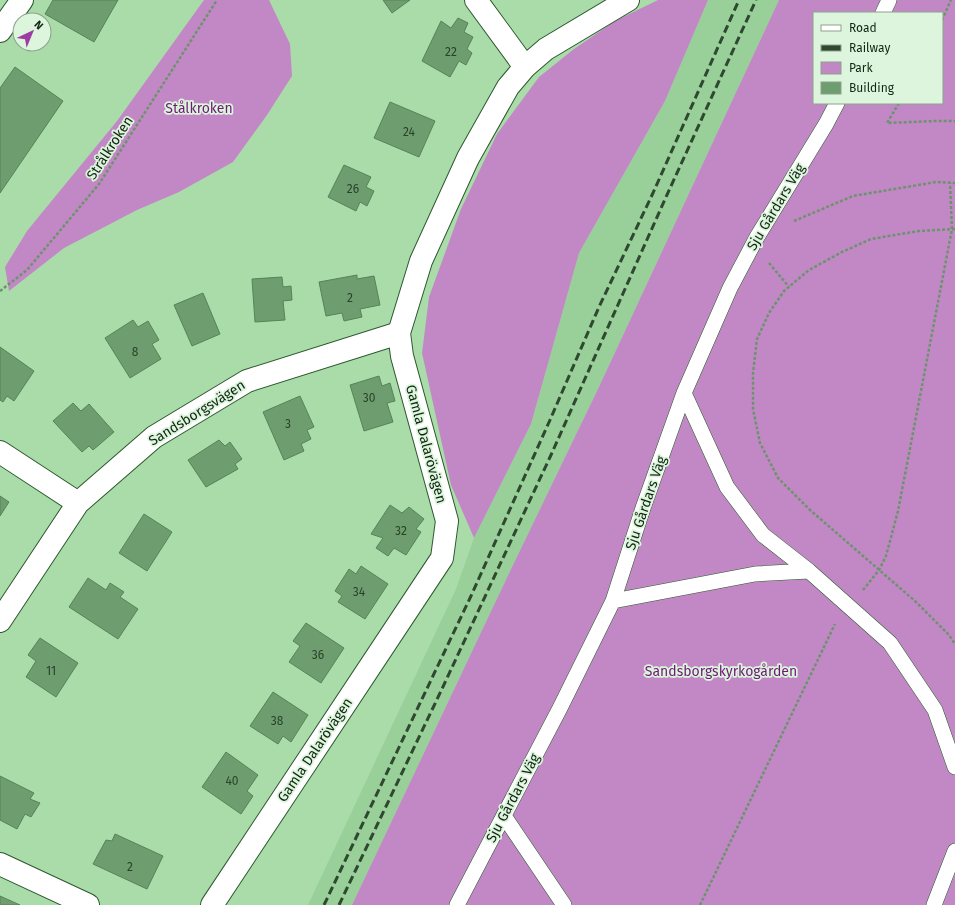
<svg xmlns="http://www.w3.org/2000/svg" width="955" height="905" font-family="'Fira Sans',sans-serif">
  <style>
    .built { fill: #99cf99 }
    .green { fill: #c288c5; fill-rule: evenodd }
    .building { fill: #6e9d6f; stroke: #568357 }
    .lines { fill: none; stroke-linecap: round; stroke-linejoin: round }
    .lane-casing { stroke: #2c582e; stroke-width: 16 }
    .street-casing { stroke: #2c582e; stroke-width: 24 }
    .path { stroke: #6d936e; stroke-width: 2.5; stroke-dasharray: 3 2; stroke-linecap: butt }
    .lane { stroke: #fff; stroke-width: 15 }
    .street { stroke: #fff; stroke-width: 22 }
    .rail { stroke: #2f4830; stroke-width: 3; stroke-dasharray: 8 4; stroke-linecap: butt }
    .labels { text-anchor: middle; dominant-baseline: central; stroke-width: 3.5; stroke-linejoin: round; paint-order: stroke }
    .number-label { font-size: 12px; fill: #29432a }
    .park-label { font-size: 14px; fill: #701a77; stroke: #dcf5dc }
    .street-label { font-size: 14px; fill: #122513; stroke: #dcf5dc }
  </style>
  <rect width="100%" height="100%" fill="#aadcaa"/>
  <!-- built -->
  <path class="built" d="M 708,0 L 779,0 L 598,389 L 513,565 L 352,905 L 308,905 L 456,589 L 474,538 L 531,424 L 579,253 L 665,101 Z"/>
  <!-- green -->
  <path class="green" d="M 204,0 L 269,0 L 290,44 L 292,76 L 267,115 L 233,162 L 179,192 L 137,210 L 64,248 L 9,291 L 5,267 L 27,231 L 117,121 Z
    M 658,0 L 708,0 L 665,101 L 579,253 L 531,424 L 474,538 L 451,485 L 422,353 L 429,297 L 461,209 L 497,134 L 539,77 L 574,49 L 615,21 Z
    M 779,0 L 955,0 L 955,905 L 352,905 L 513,565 L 598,389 ZM 814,13 L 942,13 L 942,103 L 814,103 Z"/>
  <!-- building -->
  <path class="building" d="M 53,0 L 118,0 L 94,42 L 45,14 Z
    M 383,0 L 410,0 L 392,13 Z
    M 458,18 L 468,23 L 464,32 L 473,37 L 467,49 L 472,53 L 466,65 L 459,61 L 450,77 L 422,61 L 441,21 L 451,28 Z
    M 15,67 L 63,101 L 0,193 L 0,88 Z
    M 390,102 L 435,121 L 419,157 L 374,138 Z
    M 344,165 L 371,177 L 366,187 L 374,191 L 367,206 L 360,202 L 356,211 L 328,197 Z
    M 357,275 L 357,279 L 374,276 L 380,305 L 360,309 L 362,317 L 344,321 L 342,313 L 326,316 L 319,282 Z
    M 282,277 L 283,287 L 291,286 L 292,300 L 283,301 L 285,320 L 255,322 L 252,279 Z
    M 203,293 L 220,334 L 192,346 L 174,305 Z
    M 133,320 L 138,327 L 148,321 L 159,340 L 152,344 L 161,359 L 130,378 L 105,338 Z
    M 0,347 L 34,371 L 14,401 L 7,396 L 3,402 L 0,400 Z
    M 379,376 L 382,386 L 390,383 L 395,401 L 387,403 L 393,422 L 364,431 L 350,385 Z
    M 300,396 L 314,427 L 307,430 L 311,439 L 301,444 L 304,451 L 284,460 L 263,412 Z
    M 73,403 L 81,411 L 89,404 L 114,432 L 93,450 L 89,446 L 82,452 L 53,421 Z
    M 219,440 L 225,446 L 230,442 L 242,459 L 235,464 L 238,469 L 206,487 L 188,460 Z
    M 0,496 L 9,502 L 0,516 Z
    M 390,505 L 402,513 L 409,507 L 424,519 L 416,529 L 421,532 L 406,555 L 394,548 L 388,556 L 376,548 L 383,538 L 371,534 Z
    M 144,514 L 172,532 L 147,571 L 119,553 Z
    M 361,566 L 388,584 L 365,619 L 338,602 L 342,596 L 335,591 L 349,569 L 356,574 Z
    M 88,578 L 106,590 L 110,583 L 124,592 L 120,597 L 138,609 L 118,639 L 69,607 Z
    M 306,623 L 344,648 L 321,683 L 289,662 L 300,646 L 293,641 Z
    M 40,638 L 78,663 L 56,697 L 26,677 L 36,661 L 28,655 Z
    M 273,692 L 308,715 L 291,742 L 283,736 L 278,744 L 250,726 Z
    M 226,752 L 258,775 L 247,791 L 253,796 L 241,814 L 202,787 Z
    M 0,776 L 34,793 L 30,799 L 40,803 L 31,817 L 25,814 L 17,829 L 0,820 Z
    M 115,834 L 163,856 L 147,889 L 93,864 L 106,840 L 112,841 Z
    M 0,896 L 20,905 L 0,905 Z"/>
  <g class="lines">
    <!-- lane casing -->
    <g class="lane-casing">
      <path id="lane" d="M 883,13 L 889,0
        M 684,393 L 727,487 L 763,535 L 809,571
        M 613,601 L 755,574 L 809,571 L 890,643 L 935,710 L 955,767
        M 504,816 L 564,905
        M 457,905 L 560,708 L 613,601 L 643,508 L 684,393 L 730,288 L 757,237 L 826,124 L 837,103
        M 934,905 L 955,851"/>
    </g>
    <!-- street casing -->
    <g class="street-casing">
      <path id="street" d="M 476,0 L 525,67
        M 0,31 L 22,0
        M 0,452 L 78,503
        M 0,621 L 78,503 L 154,437 L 247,381 L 399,333
        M 0,864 L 88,905
        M 212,905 L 442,558 L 447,521 L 402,356 L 399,333 L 421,261 L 468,158 L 508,87 L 525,67 L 546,49 L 628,0"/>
    </g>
    <!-- path -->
    <path class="path" d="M 942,20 L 951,0
      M 899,103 L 887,123 L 935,121 L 955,121
      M 794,221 L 853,196 L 936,182 L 955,183
      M 955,229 L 919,231 L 871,239 L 842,252 L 809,270 L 784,291 L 769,313 L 757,339 L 753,373 L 753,409 L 760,443 L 778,478 L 810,510 L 915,601 L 949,635 L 955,644
      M 769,263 L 789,287
      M 0,291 L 27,270 L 99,184 L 217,0
      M 863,590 L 879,570 L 886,556 L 898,511 L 952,229 L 950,183
      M 700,905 L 835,624"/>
    <!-- lane -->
    <use href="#lane" class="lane"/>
    <!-- street -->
    <use href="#street" class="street"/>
    <!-- rail -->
    <path class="rail" d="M 324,905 L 471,596 L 550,420 L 599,307 L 653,193 L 739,0
      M 339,905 L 441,691 L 551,455 L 666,197 L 756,0"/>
  </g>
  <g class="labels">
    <!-- number labels -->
    <g class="number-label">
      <text x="451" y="52">22</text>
      <text x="409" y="132">24</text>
      <text x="353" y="189">26</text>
      <text x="350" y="298">2</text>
      <text x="135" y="352">8</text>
      <text x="369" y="398">30</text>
      <text x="288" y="424">3</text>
      <text x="401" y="531">32</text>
      <text x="359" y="592">34</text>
      <text x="318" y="655">36</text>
      <text x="51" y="671">11</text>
      <text x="277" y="721">38</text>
      <text x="232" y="781">40</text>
      <text x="130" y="867">2</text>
    </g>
    <!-- park labels -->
    <g class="park-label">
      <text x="199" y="108">Stålkroken</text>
      <text x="721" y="671">Sandsborgskyrkogården</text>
    </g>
    <!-- street labels -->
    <g class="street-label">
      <text transform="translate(110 148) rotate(-57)">Strålkroken</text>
      <text transform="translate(776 207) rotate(-59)">Sju Gårdars Väg</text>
      <text transform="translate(197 413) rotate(-32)">Sandsborgsvägen</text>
      <text transform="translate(426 444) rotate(75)">Gamla Dalarövägen</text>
      <text transform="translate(646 503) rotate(-71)">Sju Gårdars Väg</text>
      <text transform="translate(315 750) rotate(-56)">Gamla Dalarövägen</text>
      <text transform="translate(513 798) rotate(-62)">Sju Gårdars Väg</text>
    </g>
  </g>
  <!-- legend -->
  <rect x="813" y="12" width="130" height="92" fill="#dcf5dc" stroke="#8ba28c"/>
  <rect x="821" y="25" width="20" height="6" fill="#ffffff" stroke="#8ba28c"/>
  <text x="849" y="32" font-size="12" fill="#122513">Road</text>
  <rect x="821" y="45" width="20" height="6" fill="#2f4830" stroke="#8ba28c"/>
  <text x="849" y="52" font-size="12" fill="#122513">Railway</text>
  <rect x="821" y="62" width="20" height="12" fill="#c288c5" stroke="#8ba28c"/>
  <text x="849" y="72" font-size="12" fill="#122513">Park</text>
  <rect x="821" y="82" width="20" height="12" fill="#6e9d6f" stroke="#8ba28c"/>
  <text x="849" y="92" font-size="12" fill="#122513">Building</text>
  <!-- north arrow -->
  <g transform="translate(32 32) rotate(44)"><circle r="19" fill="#dcf5dc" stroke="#8ba28c"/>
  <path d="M0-3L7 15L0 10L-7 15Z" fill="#9c3ca4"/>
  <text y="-6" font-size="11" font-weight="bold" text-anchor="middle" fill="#122513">N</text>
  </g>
</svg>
